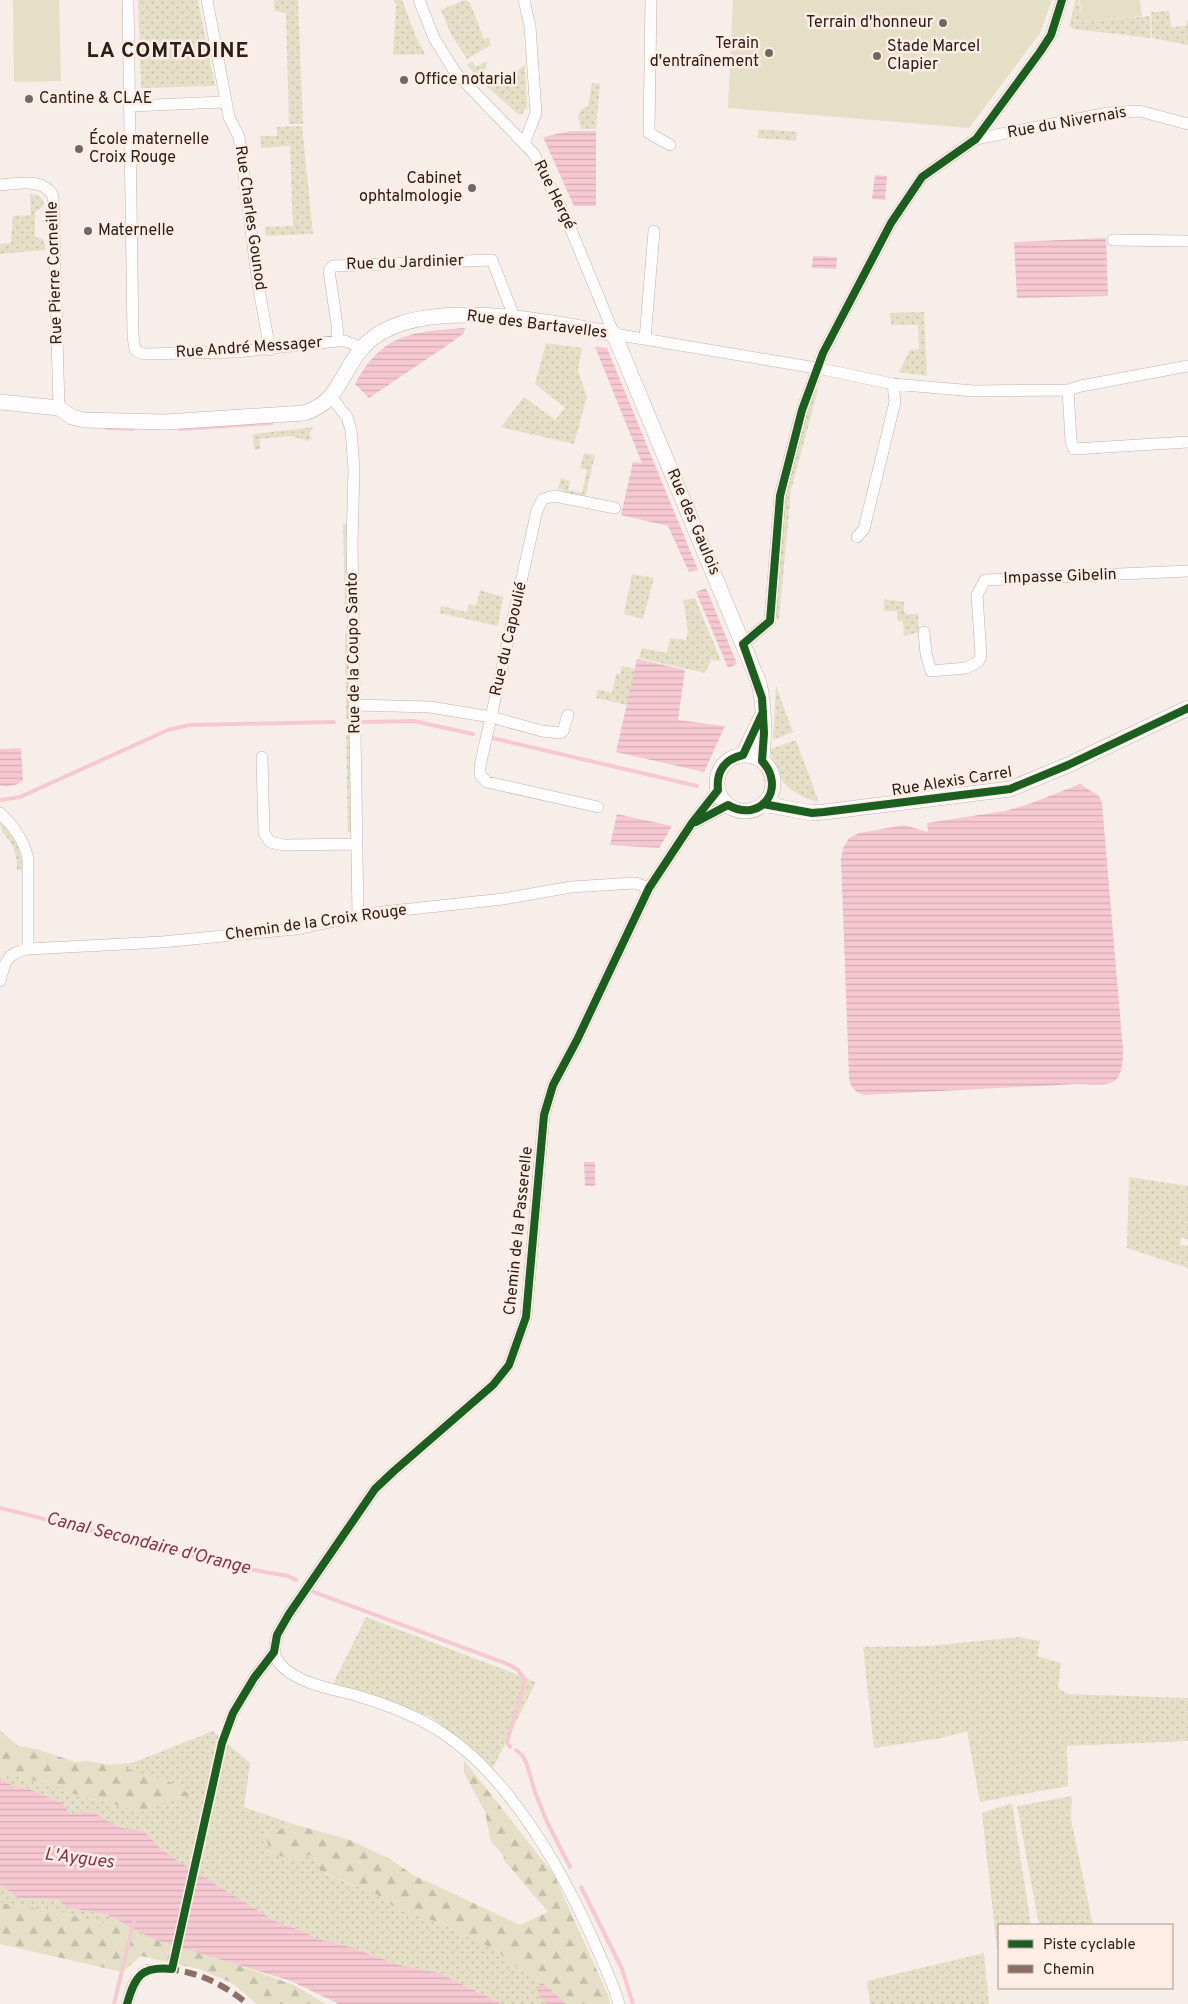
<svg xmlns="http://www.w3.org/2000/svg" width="1188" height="2004" font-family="Overpass,sans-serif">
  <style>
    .green { fill: url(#green-dots) }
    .forest { fill: url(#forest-firs) }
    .pitch { fill: #e4dfc6 }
    .water { fill: url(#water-rules) }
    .pier { fill: #f7eeea }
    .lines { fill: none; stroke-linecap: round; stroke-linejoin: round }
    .stream { stroke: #f6c8d2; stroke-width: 4 }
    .minor-casing { stroke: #bcb3af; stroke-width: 12 }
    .tertiary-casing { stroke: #bcb3af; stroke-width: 16 }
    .minor { stroke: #fefcfc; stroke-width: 11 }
    .tertiary { stroke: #fefcfc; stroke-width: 15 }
    .quiet { stroke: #8d6e63; stroke-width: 6; stroke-dasharray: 12 6; stroke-linecap: butt }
    .cycleway-casing { stroke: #fdede4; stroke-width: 11 }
    .cycleway { stroke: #1b5e20; stroke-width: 8 }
    .poi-dot { fill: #716863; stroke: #fdede4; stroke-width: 2 }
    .labels { text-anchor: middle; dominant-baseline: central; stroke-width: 5; stroke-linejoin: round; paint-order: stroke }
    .poi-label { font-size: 16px; fill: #29201a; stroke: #fdede4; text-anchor: start }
    .street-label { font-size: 16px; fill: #29201a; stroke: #fdede4 }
    .water-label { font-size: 18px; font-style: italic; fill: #7e364e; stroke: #fdede4 }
    .district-label { font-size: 21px; font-weight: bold; letter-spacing: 1px; fill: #29201a; stroke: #fdede4 }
  </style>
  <defs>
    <pattern id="green-dots" width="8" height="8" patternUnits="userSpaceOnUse" patternTransform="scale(1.25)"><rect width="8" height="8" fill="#e4dfc6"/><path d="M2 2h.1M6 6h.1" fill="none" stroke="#c4bfaa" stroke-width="1.8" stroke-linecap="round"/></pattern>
    <pattern id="forest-firs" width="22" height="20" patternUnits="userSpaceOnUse" patternTransform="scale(1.25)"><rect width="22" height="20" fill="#e4dfc6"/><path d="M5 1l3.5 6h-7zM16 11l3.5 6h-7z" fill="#c4bfaa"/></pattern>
    <pattern id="water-rules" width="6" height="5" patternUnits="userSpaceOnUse" patternTransform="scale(1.25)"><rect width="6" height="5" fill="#f6c8d2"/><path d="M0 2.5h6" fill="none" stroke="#d3acb4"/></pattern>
  </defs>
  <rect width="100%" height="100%" fill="#f7eeea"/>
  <!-- green -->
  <path class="green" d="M 138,0 L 198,0 L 215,86 L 141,88 Z
    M 274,0 L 298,0 L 303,124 L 289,124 L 286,13 L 274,11 Z
    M 393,0 L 402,0 L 416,37 L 425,54 L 393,55 L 396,4 Z
    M 465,0 L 470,3 L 484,39 L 489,38 L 491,45 L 467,59 L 451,34 L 441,10 Z
    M 1075,0 L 1079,0 L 1082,22 L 1150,16 L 1151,38 L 1074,29 L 1069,26 L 1072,16 Z
    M 1169,11 L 1171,27 L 1186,26 L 1186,21 L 1188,21 L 1188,45 L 1152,38 L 1151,12 Z
    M 487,61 L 484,77 L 500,83 L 505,73 L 509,77 L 525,65 L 527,107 L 522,114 L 518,114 L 484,84 L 467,65 L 472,62 L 476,67 Z
    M 592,83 L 600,84 L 596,129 L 581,129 L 578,115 L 583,108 L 588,107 Z
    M 302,126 L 313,234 L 265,236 L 265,227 L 293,226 L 290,146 L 261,148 L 260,136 L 277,136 L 277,127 Z
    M 758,129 L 797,132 L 796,141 L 758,138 Z
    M 30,194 L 38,195 L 43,200 L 44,206 L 35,212 L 35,237 L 43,239 L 46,250 L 0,254 L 0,244 L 11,243 L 13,216 L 31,215 Z
    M 924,312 L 927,376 L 899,372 L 910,350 L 919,349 L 918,325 L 891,325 L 890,313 Z
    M 546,343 L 582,348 L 578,371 L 587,397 L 574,444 L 501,427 L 524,397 L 555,420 L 565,408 L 535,384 Z
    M 813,388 L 818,390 L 791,490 L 779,621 L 775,614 L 786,488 Z
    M 314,427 L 309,434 L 312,439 L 308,441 L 290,436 L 260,439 L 260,449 L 254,450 L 253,434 Z
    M 584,453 L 595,455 L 585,497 L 564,492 L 564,490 L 558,489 L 561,478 L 570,481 L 568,490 L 582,493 L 587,470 L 580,468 Z
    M 343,523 L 347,525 L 348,612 L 345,612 Z
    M 632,574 L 654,578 L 643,619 L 624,614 Z
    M 480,590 L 503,597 L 498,626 L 439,613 L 441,606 L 467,612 L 469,604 L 476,605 Z
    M 695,598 L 721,661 L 711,660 L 705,673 L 639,658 L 642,648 L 667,653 L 670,638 L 686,640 L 688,631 L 683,600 Z
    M 884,599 L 904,602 L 904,611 L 907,614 L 918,614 L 919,632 L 904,636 L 903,621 L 898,621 L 897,611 L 884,611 Z
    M 345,633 L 348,633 L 349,719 L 346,719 Z
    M 622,666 L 635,669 L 627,705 L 596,698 L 598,689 L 612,693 L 616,674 L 620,674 Z
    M 776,686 L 793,732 L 773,740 Z
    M 346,726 L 349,726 L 351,832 L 348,832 Z
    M 796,740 L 819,802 C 790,794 775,781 771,750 L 773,748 Z
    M 0,820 C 14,835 21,849 24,871 L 17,870 C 17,860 16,851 10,842 C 4,832 0,832 0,820 Z
    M 1129,1177 L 1188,1186 L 1188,1239 L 1181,1238 L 1180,1245 L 1188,1246 L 1188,1268 L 1127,1248 Z
    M 366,1617 L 536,1682 L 493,1768 L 431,1717 L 333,1684 Z
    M 1018,1637 L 1040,1641 L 1037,1656 L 1061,1663 L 1058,1688 L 1068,1694 L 1188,1698 L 1188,1741 L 1067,1746 L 1068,1786 L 980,1802 L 967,1731 L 942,1738 L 874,1748 L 863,1647 L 930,1646 Z
    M 213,1731 L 250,1763 L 244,1807 L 293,1824 L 266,1835 L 316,1859 L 321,1872 L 378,1895 L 393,1906 L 440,1923 L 496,1950 L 515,1966 L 540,1982 L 538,1993 L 546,2004 L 502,2004 L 439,1973 L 399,1965 L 347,1946 L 317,1939 L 307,1933 L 275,1921 L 178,1861 L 160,1848 L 143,1830 L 121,1828 L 91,1811 L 69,1814 L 64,1804 L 29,1789 L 13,1786 L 0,1778 L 0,1773 L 45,1783 L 95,1800 L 166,1802 L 191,1795 L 168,1781 L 107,1765 L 132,1763 Z
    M 1072,1796 L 1071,1819 L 1093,1925 L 1039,1925 L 1017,1806 Z
    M 1012,1803 L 1031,1925 L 999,1925 L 999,1949 L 997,1949 L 982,1813 Z
    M 0,1885 L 19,1898 L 59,1899 L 67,1907 L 108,1915 L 121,1921 L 103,1923 L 60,1912 L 0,1903 Z
    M 984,1953 L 989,2004 L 870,2004 L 867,1981 Z"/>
  <!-- forest -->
  <path class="forest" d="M 0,1730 L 18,1746 L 37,1749 L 75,1762 L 89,1761 L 121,1767 L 168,1781 L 191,1795 L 166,1802 L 143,1812 L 75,1794 L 45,1783 L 0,1773 Z
    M 464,1760 L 554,1875 L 608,1995 L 610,2004 L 566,2004 L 549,1988 L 515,1966 L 496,1950 L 440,1923 L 393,1906 L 378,1895 L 320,1871 L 316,1859 L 309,1855 L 296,1860 L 270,1853 L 266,1835 L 293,1824 L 350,1840 L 390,1859 L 413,1875 L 520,1925 L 548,1912 L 504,1860 L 503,1854 L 491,1842 L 485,1812 L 464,1773 Z
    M 0,1903 L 60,1912 L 103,1923 L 121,1921 L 153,1939 L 193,1949 L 294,1985 L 326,2004 L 257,2004 L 232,1983 L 199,1969 L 141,1956 L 122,1972 L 0,1944 Z"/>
  <!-- pitch -->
  <path class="pitch" d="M 13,0 L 59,0 L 61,81 L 14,82 Z
    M 733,0 L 1052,0 L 1040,33 L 969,128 L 728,108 Z
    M 1080,0 L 1140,0 L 1142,16 L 1082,22 Z"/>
  <!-- water -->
  <path class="water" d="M 571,131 L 596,131 L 596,206 L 574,206 L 543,137 Z
    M 875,175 L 887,176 L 885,200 L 872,199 Z
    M 1106,238 L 1108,296 L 1017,298 L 1014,242 Z
    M 813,256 L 837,257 L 836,269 L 812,268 Z
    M 465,328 L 464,333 L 452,342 L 369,398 L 355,384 C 383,333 411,332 465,328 Z
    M 595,347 L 607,348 L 698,570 L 689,572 L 668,526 L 621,515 L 633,462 L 642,463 Z
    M 706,588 L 737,664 L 728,668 L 696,592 Z
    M 637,659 L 685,670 L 678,720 L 725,726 L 704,772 L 616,752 Z
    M 21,748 L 23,781 C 17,785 7,788 0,785 L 0,749 Z
    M 1080,784 L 1099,796 L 1102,803 L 1123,1050 C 1123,1091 1110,1084 1076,1084 L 865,1095 C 855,1094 850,1086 849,1077 L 841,859 L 843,848 L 849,838 L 859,833 L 904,825 L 928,832 L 927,823 L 1005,811 L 1029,804 Z
    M 617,814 L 672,826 L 659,848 L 610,845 Z
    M 584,1162 L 595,1162 L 595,1186 L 585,1186 Z
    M 0,1778 L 13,1786 L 29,1789 L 64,1804 L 69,1814 L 91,1811 L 121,1828 L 143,1830 L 160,1848 L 178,1861 L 275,1921 L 307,1933 L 317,1939 L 347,1946 L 399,1965 L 439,1973 L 502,2004 L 339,2004 L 291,1981 L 153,1939 L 108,1915 L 67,1907 L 58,1899 L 19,1898 L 0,1885 Z
    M 540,1982 L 549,1988 L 566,2004 L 546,2004 L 537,1993 Z"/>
  <!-- pier -->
  <path class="pier" d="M 191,1865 L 196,1868 L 179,1948 L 174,1947 Z"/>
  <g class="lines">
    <!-- stream -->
    <path class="stream" d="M 107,428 L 133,429
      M 180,429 L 272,423
      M 363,722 L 414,721 L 473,734
      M 488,737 L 697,786
      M 0,800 L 20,797 L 168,730 L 189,725 L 334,722
      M 0,1508 L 243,1568 L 288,1576 L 296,1580
      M 314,1592 L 508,1664 L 518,1670 L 525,1680 L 507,1742 L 510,1747
      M 516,1750 L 522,1755 L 526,1762 L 535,1792 L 547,1822 L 570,1867
      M 581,1887 L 622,1969 L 633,2004
      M 114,2004 L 134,1921"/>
    <!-- minor casing -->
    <g class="minor-casing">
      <path id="minor" d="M 128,0 L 133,336 L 135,350 L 143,354 L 236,352 L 338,341 L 345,341 L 362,348
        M 207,0 L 229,117 L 239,137 L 258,284 L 270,350
        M 419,0 L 434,38 L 455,72 L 534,154 L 567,220 L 614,334 L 822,369 L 893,384 L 974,391 L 1068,390 L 1081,386 L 1188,366
        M 651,0 L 649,133 L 670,145
        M 130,106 L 225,102
        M 976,139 L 1108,113 L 1139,111 L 1188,124
        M 524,144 L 536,113 L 530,26 L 524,0
        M 0,185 C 18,184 43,177 53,196 L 59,408
        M 1113,240 L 1188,241
        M 645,339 L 654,231
        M 338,341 L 337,325 L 329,271 L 333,266 L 492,260 L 515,319
        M 1068,390 L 1071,441 L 1074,449 L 1188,442
        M 331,397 L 347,417 L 351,430 L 354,469 L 352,543 L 358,916
        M 857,537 L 864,529 L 895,402 L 893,384
        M 924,632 L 926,654 L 931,671 L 966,668 L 978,662 L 981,656 L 977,595 L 985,580 L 1188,571
        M 743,644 L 770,621 L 780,496 L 802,410 L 823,353 L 891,223 L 922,177 L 976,139 L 1040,52 L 1051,35 L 1062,0
        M 355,705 L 430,707 L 491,717 L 537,510 L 543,499 L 554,496 L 615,508
        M 568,715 L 563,731 L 560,733 L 542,731 L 491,717 L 480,766 L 480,775 L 487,782 L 598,807
        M 262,757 L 264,833 L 270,842 L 284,845 L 357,844
        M 0,813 C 14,827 24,840 28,859 L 28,949
        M 694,823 L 728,805
        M 0,981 C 5,961 7,953 28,949 L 162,942 L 295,929 L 374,913 L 503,899 L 571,887 L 635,883 L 649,888
        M 274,1652 C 276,1658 279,1664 284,1668 C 303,1685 334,1689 358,1696 C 388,1705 418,1716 444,1734 C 513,1780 566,1877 598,1951 C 606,1969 614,1986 619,2004
        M 229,1724 L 233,1713 L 254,1678 L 274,1652 L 277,1635 L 289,1614 L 375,1489 L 394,1471 L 493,1385 L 509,1365 L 526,1317 L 544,1115 L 553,1085 L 577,1040 L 649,888 L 692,823 L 718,790
        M 127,2004 C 131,1990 134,1977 148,1970"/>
    </g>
    <!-- tertiary casing -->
    <g class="tertiary-casing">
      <path id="tertiary" d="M 0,402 L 59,408 L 72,417 L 84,420 L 166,422 L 304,413 C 340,402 340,373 363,347 C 412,292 549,322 614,334 L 759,683 C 765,709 764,735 762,761
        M 743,755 L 762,716
        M717 783a28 28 0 1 1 56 0a28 28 0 1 1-56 0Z
        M 763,804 L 812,813 L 824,812 L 1010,789 L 1068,765 L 1188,708"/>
    </g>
    <!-- minor -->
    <use href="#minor" class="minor"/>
    <!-- tertiary -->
    <use href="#tertiary" class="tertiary"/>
    <!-- quiet -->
    <path class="quiet" d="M 167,1969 C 200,1972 222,1984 248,2004"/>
    <!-- cycleway casing -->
    <g class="cycleway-casing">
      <path id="cycleway" d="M 763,804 L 812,813 L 824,812 L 1010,789 L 1068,765 L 1188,708
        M 696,822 L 728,805 C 761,824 787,788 762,761 L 764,733 L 762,698 L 743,644 L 770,621 L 780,496 L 802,410 L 823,353 L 891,223 L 922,177 L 976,139 L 1040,52 L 1051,35 L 1062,0
        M 127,2004 C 135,1976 141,1966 172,1969 L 222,1743 L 233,1713 L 254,1678 L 274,1652 L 277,1635 L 289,1614 L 375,1489 L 394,1471 L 493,1385 L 509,1365 L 526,1317 L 544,1115 L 553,1085 L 577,1040 L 649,888 L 692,823 L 718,790 C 716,771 725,759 743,755 L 763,712"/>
    </g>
    <!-- cycleway -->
    <use href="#cycleway" class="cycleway"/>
  </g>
  <!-- markers -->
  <g class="poi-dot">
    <circle cx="943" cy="23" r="5"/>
    <circle cx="769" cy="53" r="5"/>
    <circle cx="877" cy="56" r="5"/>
    <circle cx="404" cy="80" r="5"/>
    <circle cx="29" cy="99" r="5"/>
    <circle cx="79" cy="149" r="5"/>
    <circle cx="472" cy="188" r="5"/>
    <circle cx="88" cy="231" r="5"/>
  </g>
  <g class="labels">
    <!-- poi labels -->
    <g class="poi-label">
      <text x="933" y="23" text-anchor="end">Terrain d'honneur</text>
      <text x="759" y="44" text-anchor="end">Terain<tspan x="759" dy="18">d'entraînement</tspan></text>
      <text x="887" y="47">Stade Marcel<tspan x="887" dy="18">Clapier</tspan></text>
      <text x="414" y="80">Office notarial</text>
      <text x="39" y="99">Cantine &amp; CLAE</text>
      <text x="89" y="140">École maternelle<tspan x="89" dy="18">Croix Rouge</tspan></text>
      <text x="462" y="179" text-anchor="end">Cabinet<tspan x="462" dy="18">ophtalmologie</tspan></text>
      <text x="98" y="231">Maternelle</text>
    </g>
    <!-- street labels -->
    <g class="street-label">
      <text transform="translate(1067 123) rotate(-10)">Rue du Nivernais</text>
      <text transform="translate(554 195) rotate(64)">Rue Hergé</text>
      <text transform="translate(250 218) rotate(82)">Rue Charles Gounod</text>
      <text transform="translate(405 263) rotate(-2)">Rue du Jardinier</text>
      <text transform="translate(55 273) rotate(-92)">Rue Pierre Corneille</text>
      <text transform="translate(537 325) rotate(7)">Rue des Bartavelles</text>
      <text transform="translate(249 348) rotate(-4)">Rue André Messager</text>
      <text transform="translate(693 522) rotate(67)">Rue des Gaulois</text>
      <text transform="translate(1060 577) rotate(-2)">Impasse Gibelin</text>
      <text transform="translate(509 639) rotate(-77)">Rue du Capoulié</text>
      <text transform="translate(354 653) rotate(-91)">Rue de la Coupo Santo</text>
      <text transform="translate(952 782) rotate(-9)">Rue Alexis Carrel</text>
      <text transform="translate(316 923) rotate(-8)">Chemin de la Croix Rouge</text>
      <text transform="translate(519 1231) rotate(-84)">Chemin de la Passerelle</text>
    </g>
    <!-- water labels -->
    <g class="water-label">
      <text transform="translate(148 1544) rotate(14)">Canal Secondaire d'Orange</text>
      <text transform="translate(79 1859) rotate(7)">L'Aygues</text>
    </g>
    <!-- district labels -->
    <g class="district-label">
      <text x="168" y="51">LA COMTADINE</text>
    </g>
  </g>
  <!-- legend -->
  <rect x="998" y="1924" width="175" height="65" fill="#fdede4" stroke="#a89b93"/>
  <rect x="1008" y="1940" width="25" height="8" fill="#1b5e20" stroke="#a89b93"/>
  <text x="1043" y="1949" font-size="15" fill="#29201a">Piste cyclable</text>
  <rect x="1008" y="1965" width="25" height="8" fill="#8d6e63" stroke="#a89b93"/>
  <text x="1043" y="1974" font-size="15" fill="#29201a">Chemin</text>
</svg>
